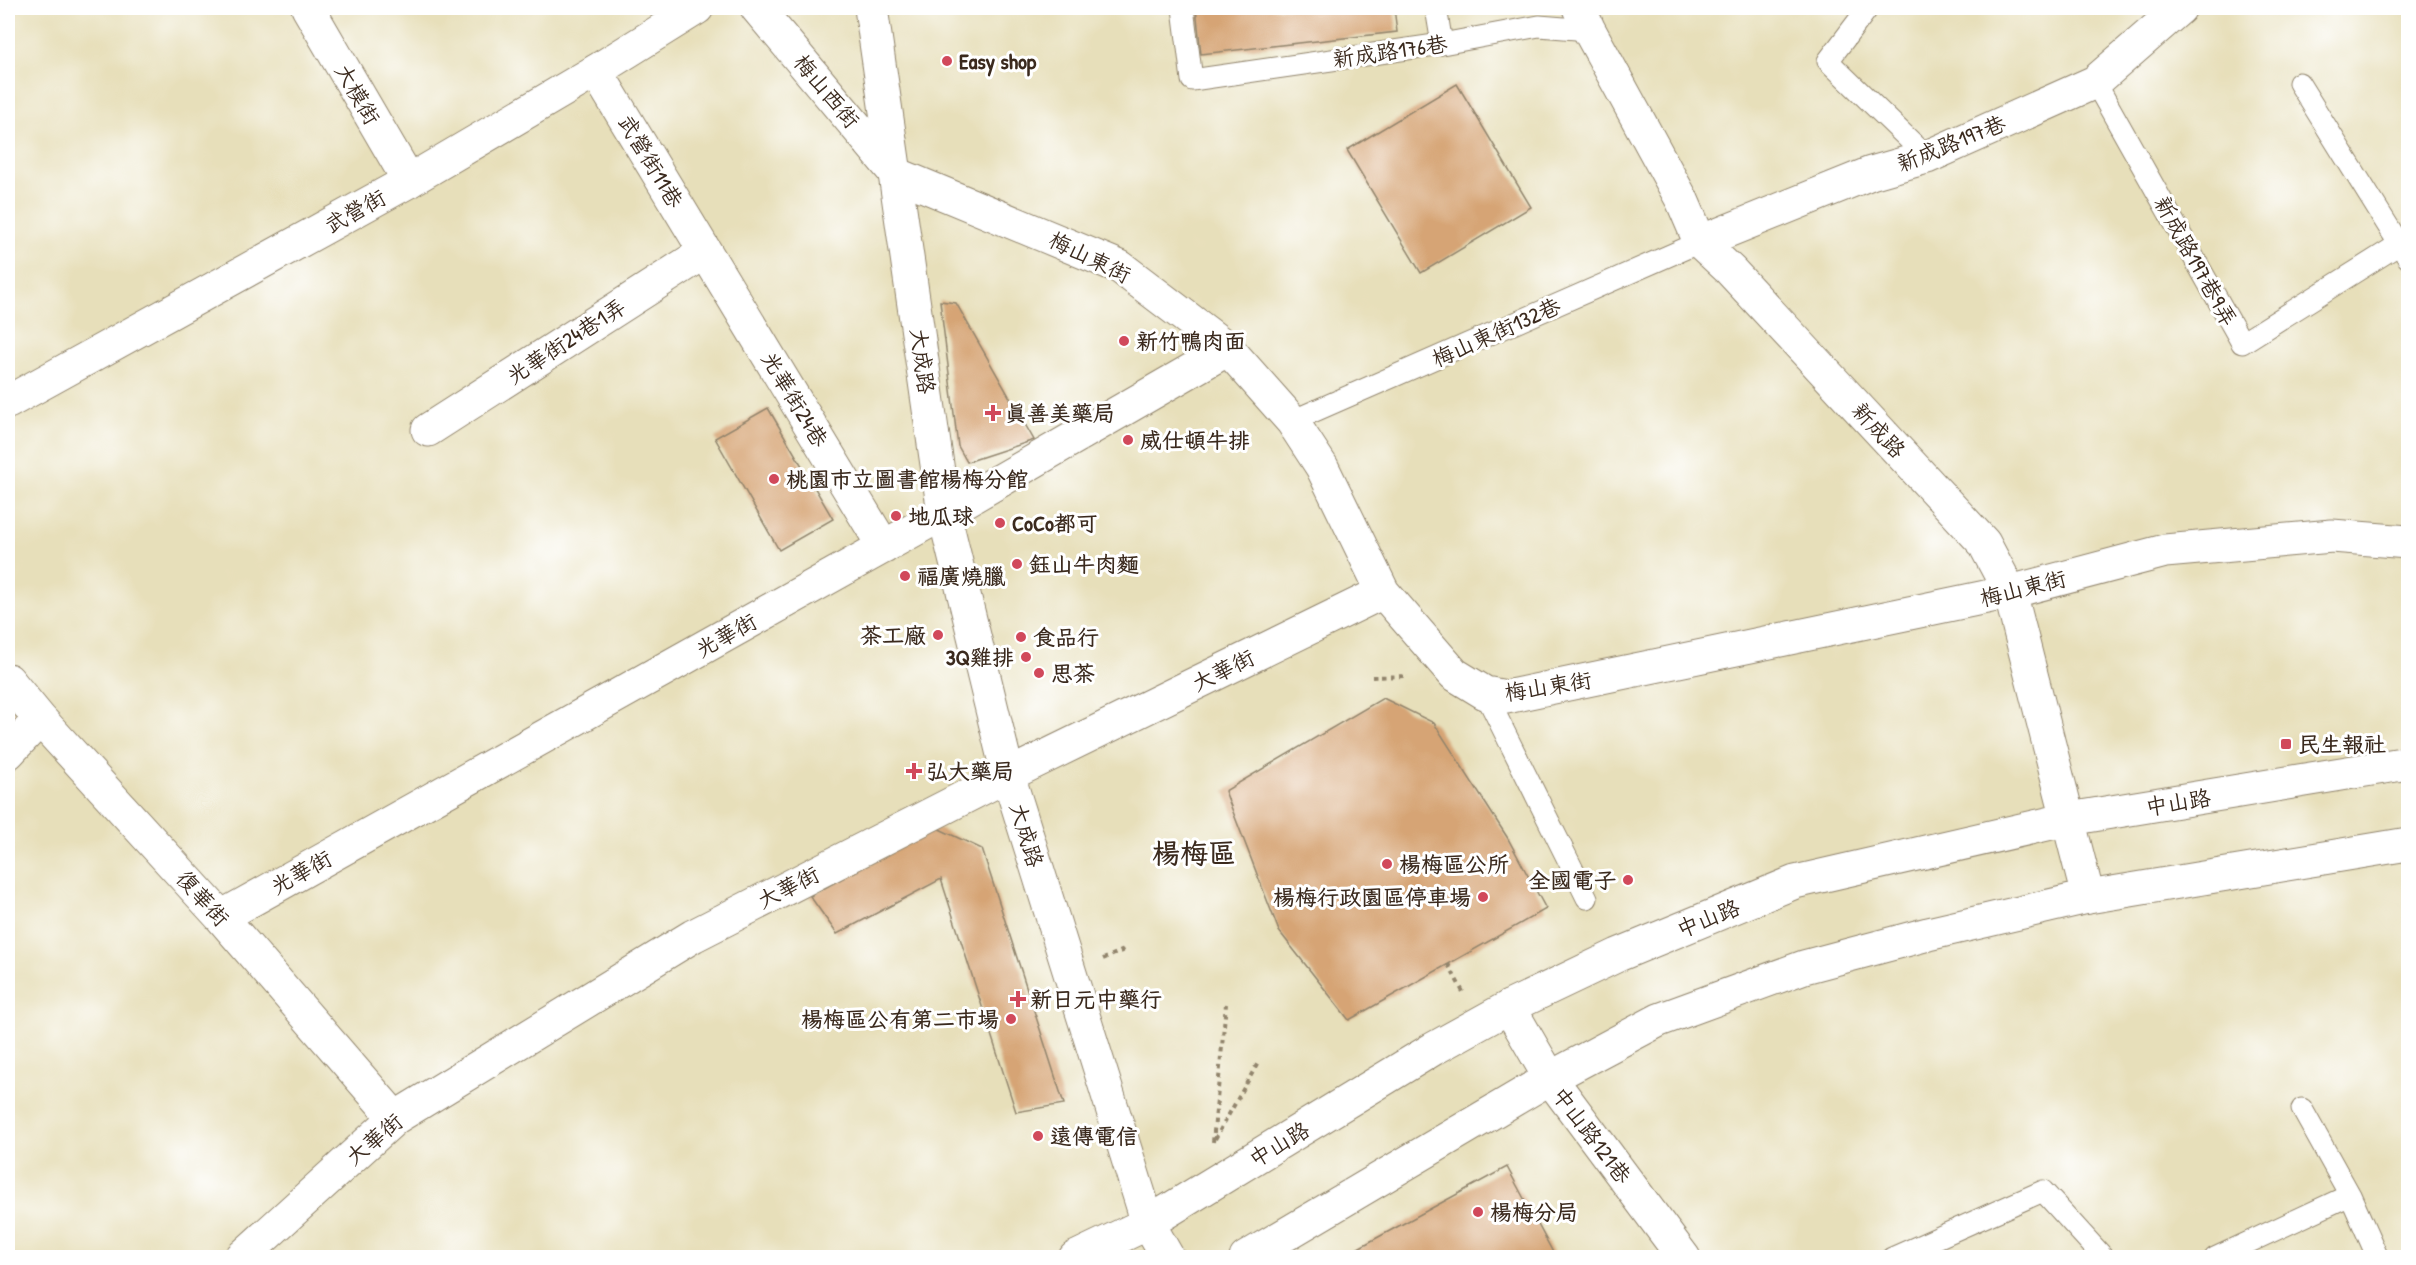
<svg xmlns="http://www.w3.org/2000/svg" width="2416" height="1265" font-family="'Patrick Hand','LXGW WenKai TC',sans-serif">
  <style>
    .building { fill: #d6a475 }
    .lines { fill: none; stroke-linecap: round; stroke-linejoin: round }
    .lane-casing { stroke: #91846c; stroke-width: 23 }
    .street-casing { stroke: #91846c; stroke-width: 35 }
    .secondary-casing { stroke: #91846c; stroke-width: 35 }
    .primary-casing { stroke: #91846c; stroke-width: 35 }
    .path { stroke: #91846c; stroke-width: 4; stroke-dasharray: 4.5 4.5; stroke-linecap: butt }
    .lane { stroke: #fff; stroke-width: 21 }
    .street { stroke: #fff; stroke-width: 33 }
    .secondary { stroke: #fff; stroke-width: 33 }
    .primary { stroke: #fff; stroke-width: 33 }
    .poi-dot { fill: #d1495b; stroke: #fff; stroke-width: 2 }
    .labels { text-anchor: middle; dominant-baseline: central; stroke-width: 6; stroke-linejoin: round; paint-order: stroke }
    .street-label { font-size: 22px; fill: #3b2a1e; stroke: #fff }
    .poi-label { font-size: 22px; font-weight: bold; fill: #3b2a1e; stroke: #fff; text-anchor: start }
    .district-label { font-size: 28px; font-weight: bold; fill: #3b2a1e; stroke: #fff }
  </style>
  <rect width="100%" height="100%" fill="#fff"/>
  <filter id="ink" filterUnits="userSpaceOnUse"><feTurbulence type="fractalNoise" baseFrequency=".0167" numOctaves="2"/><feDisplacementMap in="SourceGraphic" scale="12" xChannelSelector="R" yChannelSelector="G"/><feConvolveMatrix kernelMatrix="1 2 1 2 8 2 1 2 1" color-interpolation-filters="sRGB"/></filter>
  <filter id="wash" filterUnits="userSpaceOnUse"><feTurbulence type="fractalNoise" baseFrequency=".008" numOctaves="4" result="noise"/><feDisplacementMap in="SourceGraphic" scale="24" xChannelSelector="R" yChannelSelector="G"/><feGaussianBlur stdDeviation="1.35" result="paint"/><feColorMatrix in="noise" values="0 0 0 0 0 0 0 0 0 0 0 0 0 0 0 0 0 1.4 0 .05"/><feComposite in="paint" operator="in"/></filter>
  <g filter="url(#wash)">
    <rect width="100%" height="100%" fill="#e7dfba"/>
    <g id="blocks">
      <!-- building -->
      <path class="building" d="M 1196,8 L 1394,8 L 1397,32 L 1201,54 Z
        M 1457,84 L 1531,207 L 1421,273 L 1347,150 Z
        M 940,301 L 956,303 L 1034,440 L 967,462 L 958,446 Z
        M 768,408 L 833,519 L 779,550 L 715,438 Z
        M 1383,698 L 1434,723 L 1507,837 L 1546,909 L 1349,1020 L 1279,931 L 1225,791 Z
        M 8,705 L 23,723 L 8,738 Z
        M 935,827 L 982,849 L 1064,1104 L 1016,1112 L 941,879 L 837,934 L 810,896 Z
        M 1507,1167 L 1556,1258 L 1340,1258 Z"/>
    </g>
  </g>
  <g filter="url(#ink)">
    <use href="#blocks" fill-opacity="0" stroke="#91846c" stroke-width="1.5"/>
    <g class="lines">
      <!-- lane casing -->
      <g class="lane-casing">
        <path id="lane" d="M 1183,8 L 1192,80 L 1442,44 L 1539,26 L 1589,30
          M 1436,8 L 1442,44
          M 1868,8 L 1828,61 L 1927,157
          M 2095,82 L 2242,343 L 2398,245
          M 2299,83 L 2408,258
          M 1292,421 L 1700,242
          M 1485,693 L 1587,898
          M 2302,1109 L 2350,1195 L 2378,1258
          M 1892,1258 L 2043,1191 L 2104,1258
          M 2215,1258 L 2350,1195"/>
      </g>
      <!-- street casing -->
      <g class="street-casing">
        <path id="street" d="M 308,8 L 409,181
          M 757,8 L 896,174 L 1120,267 L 1228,349 L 1292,421 L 1322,467 L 1383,592 L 1454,674 L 1485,693 L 1506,697 L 2010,592 L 2165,551 L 2332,536 L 2408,542
          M 1579,8 L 1589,30 L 1682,200 L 1700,242 L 1730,270 L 1984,543 L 2010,592 L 2088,897
          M 596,71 L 884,547
          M 1700,242 L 1871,173 L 1927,157 L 2095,82 L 2180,8
          M 428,430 L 705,252
          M 8,680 L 40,719 L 221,917 L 395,1118
          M 8,753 L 40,719
          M 221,917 L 944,513 L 1228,349
          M 1509,1007 L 1550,1078 L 1684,1258
          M 241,1258 L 395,1118 L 693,936 L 1008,775 L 1383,592"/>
      </g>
      <!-- secondary casing -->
      <g class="secondary-casing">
        <path id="secondary" d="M 871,8 L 944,513 L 1008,775 L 1148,1223 L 1168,1258
          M 8,402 L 409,181 L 596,71 L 697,8"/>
      </g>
      <!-- primary casing -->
      <g class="primary-casing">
        <path id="primary" d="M 1075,1258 L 1148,1223 L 1433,1049 L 1509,1007 L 1618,955 L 1795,882 L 2069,819 L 2408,763
          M 1246,1258 L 1550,1078 L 1659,1020 L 1804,967 L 1928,934 L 2088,897 L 2408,844"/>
      </g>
      <!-- path -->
      <path class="path" d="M 1372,677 L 1408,676
        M 1103,959 L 1124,950
        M 1448,964 L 1463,992
        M 1215,1139 L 1258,1063
        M 1213,1142 L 1226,1004"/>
      <!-- lane -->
      <use href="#lane" class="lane"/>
      <!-- street -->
      <use href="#street" class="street"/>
      <!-- secondary -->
      <use href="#secondary" class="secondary"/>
      <!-- primary -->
      <use href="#primary" class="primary"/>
    </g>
  </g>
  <!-- markers -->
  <g class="poi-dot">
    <circle cx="947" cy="61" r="6"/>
    <circle cx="1124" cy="341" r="6"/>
    <path d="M990 404h6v6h6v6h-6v6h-6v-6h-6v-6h6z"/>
    <circle cx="1128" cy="440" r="6"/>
    <circle cx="774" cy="479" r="6"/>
    <circle cx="896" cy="516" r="6"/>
    <circle cx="1000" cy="523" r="6"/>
    <circle cx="1017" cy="564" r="6"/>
    <circle cx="905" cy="576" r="6"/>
    <circle cx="938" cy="635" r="6"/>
    <circle cx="1021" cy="637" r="6"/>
    <circle cx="1026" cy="657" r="6"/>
    <circle cx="1039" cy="673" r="6"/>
    <rect x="2280" y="738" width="12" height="12" rx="3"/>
    <path d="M911 762h6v6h6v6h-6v6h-6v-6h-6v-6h6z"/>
    <circle cx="1387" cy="864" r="6"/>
    <circle cx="1628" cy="880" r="6"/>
    <circle cx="1483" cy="897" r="6"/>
    <path d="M1015 990h6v6h6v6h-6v6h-6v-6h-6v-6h6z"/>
    <circle cx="1011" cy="1019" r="6"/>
    <circle cx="1038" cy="1136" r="6"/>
    <circle cx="1478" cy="1212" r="6"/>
  </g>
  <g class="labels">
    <!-- street labels -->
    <g class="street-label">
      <text transform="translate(1390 51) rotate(-8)">新成路176巷</text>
      <text transform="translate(827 91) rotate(50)">梅山西街</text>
      <text transform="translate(358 94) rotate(60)">大模街</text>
      <text transform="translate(1951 143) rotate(-22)">新成路197巷</text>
      <text transform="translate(651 161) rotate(59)">武營街11巷</text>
      <text transform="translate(355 211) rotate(-29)">武營街</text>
      <text transform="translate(1090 257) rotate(26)">梅山東街</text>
      <text transform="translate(2196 261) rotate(61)">新成路197巷9弄</text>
      <text transform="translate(1496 332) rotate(-24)">梅山東街132巷</text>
      <text transform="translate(566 341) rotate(-33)">光華街24巷1弄</text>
      <text transform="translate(923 361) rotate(82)">大成路</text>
      <text transform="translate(795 399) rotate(59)">光華街24巷</text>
      <text transform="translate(1879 430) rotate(47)">新成路</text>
      <text transform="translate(2023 588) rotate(-14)">梅山東街</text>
      <text transform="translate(726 635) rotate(-29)">光華街</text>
      <text transform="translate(1223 670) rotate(-26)">大華街</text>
      <text transform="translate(1548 686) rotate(-9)">梅山東街</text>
      <text transform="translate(2178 802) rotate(-9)">中山路</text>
      <text transform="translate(1027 835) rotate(73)">大成路</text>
      <text transform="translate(301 872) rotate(-29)">光華街</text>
      <text transform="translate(788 887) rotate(-27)">大華街</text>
      <text transform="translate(203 898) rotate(48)">復華街</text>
      <text transform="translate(1708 918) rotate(-22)">中山路</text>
      <text transform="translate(1592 1135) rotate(53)">中山路121巷</text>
      <text transform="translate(374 1139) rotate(-40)">大華街</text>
      <text transform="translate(1279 1144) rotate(-31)">中山路</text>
    </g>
    <!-- poi labels -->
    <g class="poi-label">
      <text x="959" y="61">Easy shop</text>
      <text x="1136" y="341">新竹鴨肉面</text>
      <text x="1005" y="413">真善美藥局</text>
      <text x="1140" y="440">威仕頓牛排</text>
      <text x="786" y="479">桃園市立圖書館楊梅分館</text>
      <text x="908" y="516">地瓜球</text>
      <text x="1012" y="523">CoCo都可</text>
      <text x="1029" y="564">鈺山牛肉麵</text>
      <text x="917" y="576">福廣燒臘</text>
      <text x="926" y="635" text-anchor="end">茶工廠</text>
      <text x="1033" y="637">食品行</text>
      <text x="1014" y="657" text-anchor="end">3Q雞排</text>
      <text x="1051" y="673">思茶</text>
      <text x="2298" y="744">民生報社</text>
      <text x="926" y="771">弘大藥局</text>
      <text x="1399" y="864">楊梅區公所</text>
      <text x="1616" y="880" text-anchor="end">全國電子</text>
      <text x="1471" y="897" text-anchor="end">楊梅行政園區停車場</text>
      <text x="1030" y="999">新日元中藥行</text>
      <text x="999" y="1019" text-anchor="end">楊梅區公有第二市場</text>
      <text x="1050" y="1136">遠傳電信</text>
      <text x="1490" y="1212">楊梅分局</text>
    </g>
    <!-- district labels -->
    <g class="district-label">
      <text x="1194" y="853">楊梅區</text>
    </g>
  </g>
  <!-- margin -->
  <rect width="2416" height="1265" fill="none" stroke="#fff" stroke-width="30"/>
</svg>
